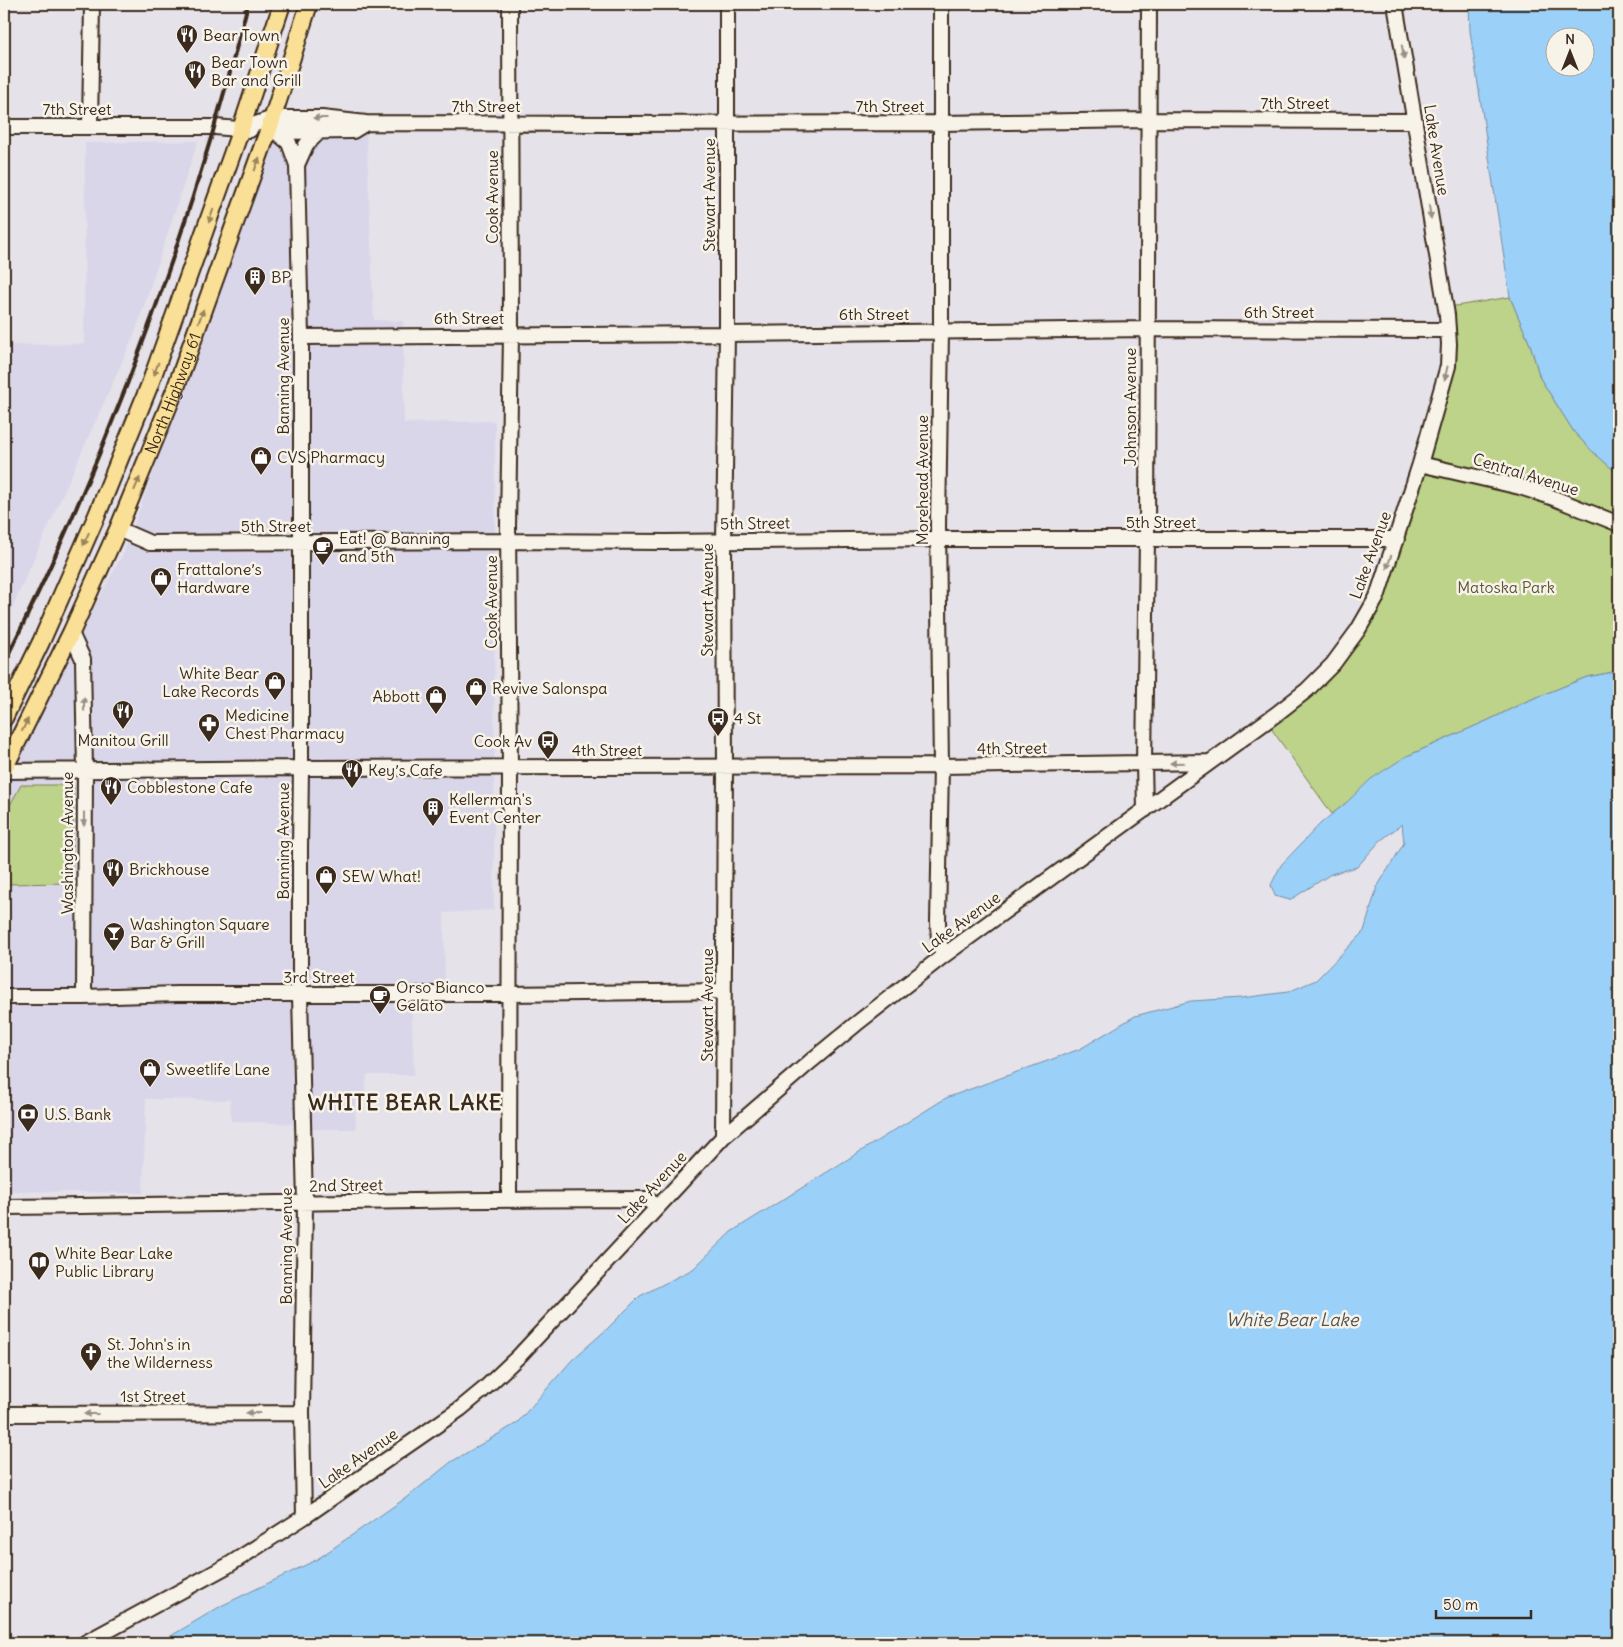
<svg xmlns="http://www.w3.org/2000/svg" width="1623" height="1647" font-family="Delius,sans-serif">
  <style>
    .built { fill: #dad6ea }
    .green { fill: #bcd389; stroke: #7c7e54 }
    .water { fill: #9bd0f9; stroke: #758ea1; fill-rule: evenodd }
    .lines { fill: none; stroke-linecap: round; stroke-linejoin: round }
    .minor-casing { stroke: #3b2a1e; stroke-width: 18 }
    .major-casing { stroke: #3b2a1e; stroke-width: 20 }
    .minor { stroke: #f7f3e8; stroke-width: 14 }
    .major { stroke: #fadf96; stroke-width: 16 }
    .rail { stroke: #3b2a1e; stroke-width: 4 }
    .oneway { fill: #998e83 }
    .oneway2 { fill: #9a845a }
    .labels { text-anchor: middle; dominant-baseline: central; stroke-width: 5; stroke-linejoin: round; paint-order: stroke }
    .poi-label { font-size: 16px; fill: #3b2a1e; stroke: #f7f3e8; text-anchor: start }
    .street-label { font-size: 16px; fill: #3b2a1e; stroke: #f7f3e8 }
    .park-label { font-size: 16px; fill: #5b5439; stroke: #f7f3e8 }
    .water-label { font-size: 18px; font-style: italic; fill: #535455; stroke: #f7f3e8 }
    .district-label { font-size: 21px; font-weight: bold; letter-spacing: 1px; fill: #3b2a1e; stroke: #f7f3e8 }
  </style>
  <rect width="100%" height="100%" fill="#e6e2e9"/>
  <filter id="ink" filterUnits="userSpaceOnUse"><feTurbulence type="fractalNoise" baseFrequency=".02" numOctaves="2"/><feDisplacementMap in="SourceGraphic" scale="10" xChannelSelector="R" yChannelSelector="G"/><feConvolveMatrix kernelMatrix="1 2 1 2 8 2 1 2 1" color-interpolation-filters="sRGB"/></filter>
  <g filter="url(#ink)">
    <!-- built -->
    <path class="built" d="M 366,123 L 374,320 L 403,321 L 404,423 L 495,421 L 494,910 L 444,913 L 445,989 L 411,991 L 414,1075 L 367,1075 L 365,1093 L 355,1096 L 356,1129 L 292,1129 L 293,1124 L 231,1121 L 230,1100 L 146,1099 L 143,1193 L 4,1191 L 4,772 L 123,554 L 281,124 Z
      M 198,141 L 135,333 L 4,626 L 4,345 L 84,344 L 85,143 Z"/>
    <!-- green -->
    <path class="green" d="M 1510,297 L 1531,347 L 1540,378 L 1574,432 L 1591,450 L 1619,475 L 1619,671 L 1587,677 L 1525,702 L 1491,719 L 1405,757 L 1332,814 L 1270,727 L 1303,701 L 1334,673 L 1357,645 L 1379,611 L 1391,580 L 1453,364 L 1450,307 Z
      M 21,785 L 74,785 L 72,883 L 4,884 L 4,816 Z"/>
    <!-- water -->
    <path class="water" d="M 1469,4 L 1619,4 L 1619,475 L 1591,450 L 1574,432 L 1540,378 L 1531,347 L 1510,297 L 1470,31 ZM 1556,38 L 1586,38 L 1586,68 L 1556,68 Z
      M 1619,671 L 1619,1643 L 159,1643 L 221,1606 L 316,1560 L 410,1495 L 451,1462 L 517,1423 L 572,1360 L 607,1329 L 640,1296 L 693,1269 L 731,1232 L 946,1098 L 1080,1049 L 1135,1016 L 1191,1001 L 1241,998 L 1288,992 L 1316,980 L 1364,931 L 1377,887 L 1404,843 L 1402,824 L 1380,841 L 1357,867 L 1331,874 L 1290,900 L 1275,896 L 1271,885 L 1281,865 L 1321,823 L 1346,803 L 1371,779 L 1405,757 L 1491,719 L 1525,702 L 1587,677 Z"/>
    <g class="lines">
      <!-- minor casing -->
      <g class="minor-casing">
        <path id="minor" d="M 941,4 L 941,331 L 938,526 L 941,766 L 938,922 L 939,941 L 943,956
          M 90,126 L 92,4
          M 4,127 L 215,127 L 250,130
          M 241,129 L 273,118 L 322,118 L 366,123 L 611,124 L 940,123 L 1147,120 L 1415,121
          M 272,132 L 353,131 L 366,123
          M 276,132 L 289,143 L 297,165 L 301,337 L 301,768 L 300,848 L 300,995 L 305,1204 L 302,1413 L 304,1517
          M 297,165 L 306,145 L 320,131
          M 301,337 L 727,334 L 1148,329 L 1448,330
          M 1420,464 L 1520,487 L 1551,497 L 1619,524
          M 118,529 L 150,543 L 508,541 L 666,542 L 938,539 L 1397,539
          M 71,633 L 83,659 L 85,770 L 84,997
          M 4,771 L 301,768 L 941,766 L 1210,762
          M 1145,810 L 1144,763 L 1147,539 L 1149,4
          M 4,997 L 84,997 L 177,994 L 510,994 L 724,991
          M 723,1137 L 725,767 L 724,541 L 727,334 L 727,4
          M 509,1199 L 510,768 L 508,526 L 511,335 L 510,4
          M 4,1207 C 218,1205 432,1199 646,1199 L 658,1206
          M 4,1414 L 302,1413
          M 85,1643 L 227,1566 L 304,1517 L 460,1409 L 483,1390 L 520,1355 L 723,1137 L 811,1061 L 856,1024 L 943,956 L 1275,715 L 1307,690 L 1333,664 L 1358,630 L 1377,597 L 1420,464 L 1448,366 L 1449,344 L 1447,315 L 1395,4"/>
      </g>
      <!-- major casing -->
      <g class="major-casing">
        <g id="major">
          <path d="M 4,718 L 41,642 L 97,515 L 150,384 L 241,129 L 282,4"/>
          <path id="s1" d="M 4,769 L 71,633 L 118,529 L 149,454 L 175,390 L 271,123 L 309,4"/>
        </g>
      </g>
      <!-- minor -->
      <use href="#minor" class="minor"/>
      <!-- major -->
      <use href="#major" class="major"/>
      <!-- rail -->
      <path class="rail" d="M 4,663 C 109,453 190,232 248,4"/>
    </g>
    <!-- one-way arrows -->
    <defs><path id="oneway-solid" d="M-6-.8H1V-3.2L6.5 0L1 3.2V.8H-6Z" transform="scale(1.25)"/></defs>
    <g class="oneway">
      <use href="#oneway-solid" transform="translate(1403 52) rotate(80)"/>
      <use href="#oneway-solid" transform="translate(320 118) rotate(-180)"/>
      <use href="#oneway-solid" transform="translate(1430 212) rotate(81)"/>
      <use href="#oneway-solid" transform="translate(1446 373) rotate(103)"/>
      <use href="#oneway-solid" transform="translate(1389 562) rotate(109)"/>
      <use href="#oneway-solid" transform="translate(84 704) rotate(-91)"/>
      <use href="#oneway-solid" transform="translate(1177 763) rotate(179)"/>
      <use href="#oneway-solid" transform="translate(84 819) rotate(90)"/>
      <use href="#oneway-solid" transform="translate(253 1413) rotate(180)"/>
      <use href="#oneway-solid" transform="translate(91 1414) rotate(180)"/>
    </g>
    <g class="oneway2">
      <use href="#oneway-solid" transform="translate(257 164) rotate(-70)"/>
      <use href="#oneway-solid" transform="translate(211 216) rotate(109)"/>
      <use href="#oneway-solid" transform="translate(201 316) rotate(-70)"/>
      <use href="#oneway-solid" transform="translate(156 369) rotate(110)"/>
      <use href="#oneway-solid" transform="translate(137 484) rotate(-67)"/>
      <use href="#oneway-solid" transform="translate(86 539) rotate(114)"/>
      <use href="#oneway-solid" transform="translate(25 725) rotate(-64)"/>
    </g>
  </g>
  <!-- icons -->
  <defs>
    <g id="restaurant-pin" transform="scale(1.125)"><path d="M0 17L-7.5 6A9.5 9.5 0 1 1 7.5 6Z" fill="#3b2a1e" stroke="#f7f3e8"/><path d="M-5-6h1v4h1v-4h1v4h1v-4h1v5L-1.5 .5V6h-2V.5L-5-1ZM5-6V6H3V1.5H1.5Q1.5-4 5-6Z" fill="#fff"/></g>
    <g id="building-pin" transform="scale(1.125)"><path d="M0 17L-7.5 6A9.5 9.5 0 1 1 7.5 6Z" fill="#3b2a1e" stroke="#f7f3e8"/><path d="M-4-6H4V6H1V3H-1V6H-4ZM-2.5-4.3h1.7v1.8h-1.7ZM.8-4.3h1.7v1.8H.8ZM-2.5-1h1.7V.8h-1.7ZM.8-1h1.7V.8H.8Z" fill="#fff"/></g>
    <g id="shop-pin" transform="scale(1.125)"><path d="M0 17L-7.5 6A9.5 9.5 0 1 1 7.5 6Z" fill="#3b2a1e" stroke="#f7f3e8"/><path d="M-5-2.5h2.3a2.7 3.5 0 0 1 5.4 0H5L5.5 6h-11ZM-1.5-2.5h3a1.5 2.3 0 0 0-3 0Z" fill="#fff"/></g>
    <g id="cafe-pin" transform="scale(1.125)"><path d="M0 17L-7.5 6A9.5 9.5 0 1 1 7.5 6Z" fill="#3b2a1e" stroke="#f7f3e8"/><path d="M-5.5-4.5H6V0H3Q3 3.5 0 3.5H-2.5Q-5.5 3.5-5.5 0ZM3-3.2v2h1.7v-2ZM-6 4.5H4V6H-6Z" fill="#fff"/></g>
    <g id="bus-pin" transform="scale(1.125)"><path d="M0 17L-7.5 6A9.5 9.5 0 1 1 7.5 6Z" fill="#3b2a1e" stroke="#f7f3e8"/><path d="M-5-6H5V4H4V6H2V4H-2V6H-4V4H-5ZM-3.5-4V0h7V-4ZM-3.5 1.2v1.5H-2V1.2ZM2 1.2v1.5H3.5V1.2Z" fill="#fff"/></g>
    <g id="pharmacy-pin" transform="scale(1.125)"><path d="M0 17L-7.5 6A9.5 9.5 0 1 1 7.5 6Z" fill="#3b2a1e" stroke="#f7f3e8"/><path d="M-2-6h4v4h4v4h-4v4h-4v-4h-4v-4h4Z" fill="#fff"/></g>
    <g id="bar-pin" transform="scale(1.125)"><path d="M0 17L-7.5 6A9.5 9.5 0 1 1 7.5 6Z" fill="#3b2a1e" stroke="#f7f3e8"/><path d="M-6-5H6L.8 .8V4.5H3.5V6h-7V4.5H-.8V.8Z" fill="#fff"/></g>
    <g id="bank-pin" transform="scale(1.125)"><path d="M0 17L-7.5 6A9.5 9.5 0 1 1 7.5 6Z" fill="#3b2a1e" stroke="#f7f3e8"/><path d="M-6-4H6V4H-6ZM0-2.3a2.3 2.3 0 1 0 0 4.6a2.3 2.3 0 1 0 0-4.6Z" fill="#fff"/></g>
    <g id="library-pin" transform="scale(1.125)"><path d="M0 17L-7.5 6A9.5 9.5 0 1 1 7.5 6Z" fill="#3b2a1e" stroke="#f7f3e8"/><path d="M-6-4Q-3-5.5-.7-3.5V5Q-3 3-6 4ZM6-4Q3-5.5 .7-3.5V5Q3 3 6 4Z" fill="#fff"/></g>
    <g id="church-pin" transform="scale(1.125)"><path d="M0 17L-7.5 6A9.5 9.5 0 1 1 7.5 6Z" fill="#3b2a1e" stroke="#f7f3e8"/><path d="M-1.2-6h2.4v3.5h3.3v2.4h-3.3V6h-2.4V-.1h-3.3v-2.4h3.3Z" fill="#fff"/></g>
  </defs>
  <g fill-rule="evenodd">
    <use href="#restaurant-pin" x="187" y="35"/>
    <use href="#restaurant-pin" x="195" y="71"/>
    <use href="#building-pin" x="255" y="277"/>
    <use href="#shop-pin" x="261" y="457"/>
    <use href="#cafe-pin" x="323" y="547"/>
    <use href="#shop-pin" x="161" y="578"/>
    <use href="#shop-pin" x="275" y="682"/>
    <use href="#shop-pin" x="476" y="688"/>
    <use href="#shop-pin" x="436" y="696"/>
    <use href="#restaurant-pin" x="123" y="711"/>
    <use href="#bus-pin" x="718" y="718"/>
    <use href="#pharmacy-pin" x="209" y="724"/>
    <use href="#bus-pin" x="548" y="741"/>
    <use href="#restaurant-pin" x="352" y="770"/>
    <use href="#restaurant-pin" x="111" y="787"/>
    <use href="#building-pin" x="433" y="808"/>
    <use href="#restaurant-pin" x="113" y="869"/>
    <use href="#shop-pin" x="326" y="876"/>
    <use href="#bar-pin" x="114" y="933"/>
    <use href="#cafe-pin" x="380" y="996"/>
    <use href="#shop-pin" x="150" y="1069"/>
    <use href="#bank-pin" x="28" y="1114"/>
    <use href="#library-pin" x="39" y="1262"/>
    <use href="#church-pin" x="91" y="1353"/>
  </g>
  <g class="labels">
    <!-- poi labels -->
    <g class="poi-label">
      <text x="203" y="35">Bear Town</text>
      <text x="211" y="62">Bear Town<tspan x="211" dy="18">Bar and Grill</tspan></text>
      <text x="271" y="277">BP</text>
      <text x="277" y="457">CVS Pharmacy</text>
      <text x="339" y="538">Eat! @ Banning<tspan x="339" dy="18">and 5th</tspan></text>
      <text x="177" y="569">Frattalone’s<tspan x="177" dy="18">Hardware</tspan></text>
      <text x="259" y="673" text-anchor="end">White Bear<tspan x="259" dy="18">Lake Records</tspan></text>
      <text x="492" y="688">Revive Salonspa</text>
      <text x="420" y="696" text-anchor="end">Abbott</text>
      <text x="225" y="715">Medicine<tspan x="225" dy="18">Chest Pharmacy</tspan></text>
      <text x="734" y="718">4 St</text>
      <text x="123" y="740" text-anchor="middle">Manitou Grill</text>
      <text x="532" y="741" text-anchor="end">Cook Av</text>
      <text x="368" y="770">Key’s Cafe</text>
      <text x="127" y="787">Cobblestone Cafe</text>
      <text x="449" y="799">Kellerman's<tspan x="449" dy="18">Event Center</tspan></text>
      <text x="129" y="869">Brickhouse</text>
      <text x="342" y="876">SEW What!</text>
      <text x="130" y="924">Washington Square<tspan x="130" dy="18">Bar &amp; Grill</tspan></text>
      <text x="396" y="987">Orso Bianco<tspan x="396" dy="18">Gelato</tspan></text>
      <text x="166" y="1069">Sweetlife Lane</text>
      <text x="44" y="1114">U.S. Bank</text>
      <text x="55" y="1253">White Bear Lake<tspan x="55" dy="18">Public Library</tspan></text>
      <text x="107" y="1344">St. John's in<tspan x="107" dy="18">the Wilderness</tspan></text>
    </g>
    <!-- street labels -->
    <g class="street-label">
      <text x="1295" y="103">7th Street</text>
      <text x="486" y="106">7th Street</text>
      <text x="890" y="106">7th Street</text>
      <text x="77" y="109">7th Street</text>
      <text transform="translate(1437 150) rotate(81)">Lake Avenue</text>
      <text transform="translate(709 195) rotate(-90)">Stewart Avenue</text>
      <text transform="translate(492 197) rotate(-90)">Cook Avenue</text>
      <text x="1279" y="312">6th Street</text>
      <text x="874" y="314">6th Street</text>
      <text x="469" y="318">6th Street</text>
      <text transform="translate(283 376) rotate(-90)">Banning Avenue</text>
      <text stroke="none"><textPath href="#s1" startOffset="412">North Highway 61</textPath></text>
      <text transform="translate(1130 407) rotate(-90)">Johnson Avenue</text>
      <text transform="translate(1526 474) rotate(17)">Central Avenue</text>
      <text transform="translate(922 480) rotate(-90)">Morehead Avenue</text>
      <text x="1161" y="522">5th Street</text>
      <text transform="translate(755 523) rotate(-1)">5th Street</text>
      <text x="276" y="526">5th Street</text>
      <text transform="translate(1370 555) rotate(-70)">Lake Avenue</text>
      <text transform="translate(707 600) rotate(-90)">Stewart Avenue</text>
      <text transform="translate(491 602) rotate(-90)">Cook Avenue</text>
      <text transform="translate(1012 748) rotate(-1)">4th Street</text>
      <text x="607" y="750">4th Street</text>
      <text transform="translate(283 841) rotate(-90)">Banning Avenue</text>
      <text transform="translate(67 843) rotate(-90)">Washington Avenue</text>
      <text transform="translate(961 922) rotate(-36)">Lake Avenue</text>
      <text x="319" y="977">3rd Street</text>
      <text transform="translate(707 1005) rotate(-90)">Stewart Avenue</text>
      <text transform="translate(346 1185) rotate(-1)">2nd Street</text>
      <text transform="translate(652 1187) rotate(-47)">Lake Avenue</text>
      <text transform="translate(286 1246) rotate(-90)">Banning Avenue</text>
      <text x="153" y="1396">1st Street</text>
      <text transform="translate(358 1458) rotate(-35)">Lake Avenue</text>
    </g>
    <!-- park labels -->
    <g class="park-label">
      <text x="1506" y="587">Matoska Park</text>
    </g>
    <!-- water labels -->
    <g class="water-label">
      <text x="1292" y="1319">White Bear Lake</text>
    </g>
    <!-- district labels -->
    <g class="district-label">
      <text x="405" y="1102">WHITE BEAR LAKE</text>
    </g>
  </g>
  <!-- margin -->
  <rect width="1623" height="1647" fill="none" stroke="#f7f3e8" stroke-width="20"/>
  <rect x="10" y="10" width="1603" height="1627" fill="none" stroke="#3b2a1e" stroke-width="2" filter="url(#ink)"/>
  <!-- north arrow -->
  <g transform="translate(1570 52)"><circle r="24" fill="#f7f3e8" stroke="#aca397"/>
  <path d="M0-4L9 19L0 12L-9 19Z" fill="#3b2a1e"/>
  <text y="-8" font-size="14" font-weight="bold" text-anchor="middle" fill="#3b2a1e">N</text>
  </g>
  <!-- scale -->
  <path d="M1436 1610v8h95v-8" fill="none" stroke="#3b2a1e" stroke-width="2.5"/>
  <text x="1443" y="1610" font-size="15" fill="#3b2a1e" stroke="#f7f3e8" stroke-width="4" paint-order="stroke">50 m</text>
</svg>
